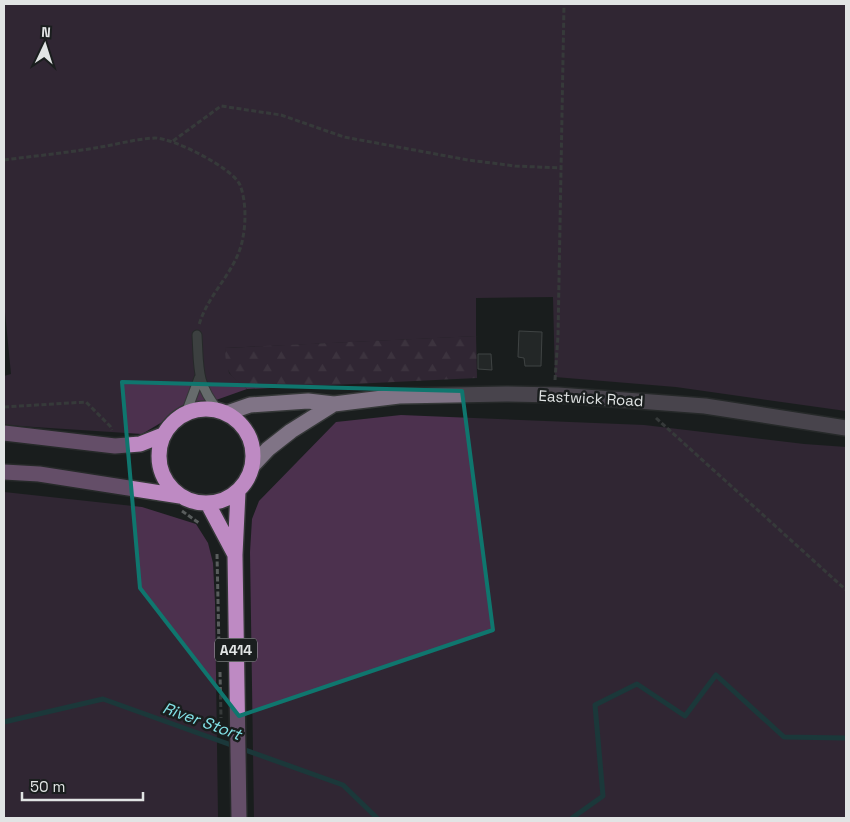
<svg xmlns="http://www.w3.org/2000/svg" width="850" height="822" font-family="'Space Grotesk',sans-serif">
  <style>
    .green { fill: #4c314e }
    .forest { fill: url(#forest-firs) }
    .lines { fill: none; stroke-linecap: round; stroke-linejoin: round }
    .stream { stroke: #1d595d; stroke-width: 5 }
    .building { fill: #2f3434; stroke: #6c7171 }
    .lane-casing { stroke: #353838; stroke-width: 11 }
    .secondary-casing { stroke: #353838; stroke-width: 18 }
    .highway-casing { stroke: #353838; stroke-width: 18 }
    .path { stroke: #595d5d; stroke-width: 3; stroke-dasharray: 5 2.5; stroke-linecap: butt }
    .lane { stroke: #666b6c; stroke-width: 9 }
    .secondary { stroke: #807486; stroke-width: 15 }
    .highway { stroke: #be8ac3; stroke-width: 15 }
    .marked { fill: none; stroke: #0f766e; stroke-width: 4; stroke-linejoin: round }
    .labels { text-anchor: middle; dominant-baseline: central; stroke-width: 5; stroke-linejoin: round; paint-order: stroke }
    .shield { fill: #1a1e1e; stroke: #a5a9a9; stroke-width: 1 }
    .shield-label { font-size: 14px; font-weight: bold; fill: #e1e4e4 }
    .street-label { font-size: 15px; fill: #e1e4e4; stroke: #1a1e1e }
    .water-label { font-size: 16px; font-style: italic; fill: #83e3e8; stroke: #1a1e1e }
  </style>
  <defs>
    <pattern id="forest-firs" width="22" height="20" patternUnits="userSpaceOnUse" patternTransform="scale(1.25)"><rect width="22" height="20" fill="#4c314e"/><path d="M5 1l3.5 6h-7zM16 11l3.5 6h-7z" fill="#664f67"/></pattern>
  </defs>
  <rect width="100%" height="100%" fill="#1a1e1e"/>
  <!-- green -->
  <path class="green" d="M 4,4 L 846,4 L 846,411 L 676,387 L 555,377 L 553,297 L 476,298 L 476,336 L 479,336 L 225,348 L 229,373 L 247,389 L 174,415 L 142,434 L 4,425 L 4,376 L 11,374 L 4,302 Z
    M 401,415 L 644,425 L 804,444 L 846,447 L 846,818 L 254,818 L 250,552 L 252,519 L 259,501 L 336,422 Z
    M 4,492 L 142,507 L 196,524 L 208,543 L 213,563 L 215,603 L 218,818 L 4,818 Z"/>
  <!-- forest -->
  <path class="forest" d="M 476,336 L 477,378 L 247,389 C 229,374 226,374 225,348 Z"/>
  <g class="lines">
    <!-- stream -->
    <path class="stream" d="M 4,722 L 103,699 L 343,785 L 377,818
      M 572,818 L 603,796 L 595,705 L 637,684 L 685,716 L 716,675 L 784,737 L 846,738"/>
  </g>
  <!-- building -->
  <path class="building" d="M 519,331 L 542,332 L 541,366 L 525,366 L 524,358 L 518,357 Z
    M 478,354 L 491,354 L 492,370 L 478,369 Z"/>
  <g class="lines">
    <!-- lane casing -->
    <g class="lane-casing">
      <path id="lane" d="M 197,335 C 199,368 196,383 218,410
        M 186,413 L 199,378"/>
    </g>
    <!-- secondary casing -->
    <g class="secondary-casing">
      <path id="secondary" d="M 227,413 L 250,405 L 308,401 L 334,404 L 399,396 L 506,394 L 558,395 L 705,406 L 846,428
        M 253,465 L 268,449 L 291,431 L 334,404"/>
    </g>
    <!-- highway casing -->
    <g class="highway-casing">
      <path id="highway" d="M159 456a47 47 0 1 1 94 0a47 47 0 1 1-94 0Z
        M 4,433 L 115,446 L 140,444 L 163,435
        M 4,472 L 39,474 L 180,496
        M 238,492 L 235,555 L 239,818
        M 208,504 L 234,553"/>
    </g>
    <!-- path -->
    <path class="path" d="M 173,141 L 221,106 L 281,115 L 344,137 L 468,160 L 515,166 L 561,168
      M 4,160 C 34,156 65,153 95,148 C 114,145 135,139 155,138 C 173,138 233,168 240,185 C 246,200 246,222 243,237 C 238,270 208,293 199,325
      M 555,380 L 558,336 L 564,4
      M 4,407 L 86,402 L 110,426 L 112,430
      M 656,418 L 846,590
      M 182,511 L 199,523
      M 217,554 L 219,648
      M 220,672 L 221,718"/>
    <!-- lane -->
    <use href="#lane" class="lane"/>
    <!-- secondary -->
    <use href="#secondary" class="secondary"/>
    <!-- highway -->
    <use href="#highway" class="highway"/>
  </g>
  <!-- marked area -->
  <path d="M0 0H850V822H0ZM 122,382 L 462,391 L 493,630 L 239,716 L 140,588 Z" fill="#1a1e1e" fill-opacity=".55" fill-rule="evenodd"/>
  <path class="marked" d="M 122,382 L 462,391 L 493,630 L 239,716 L 140,588 Z"/>
  <g class="labels">
    <!-- shield labels -->
    <rect class="shield" x="215" y="638.5" width="42" height="23" rx="4"/>
    <g class="shield-label">
      <text x="236" y="650">A414</text>
    </g>
    <!-- street labels -->
    <g class="street-label">
      <text transform="translate(591 398) rotate(3)">Eastwick Road</text>
    </g>
    <!-- water labels -->
    <g class="water-label">
      <text transform="translate(202 721) rotate(20)">River Stort</text>
    </g>
  </g>
  <!-- border -->
  <rect width="850" height="822" fill="none" stroke="#e1e4e4" stroke-width="10"/>
  <!-- north arrow -->
  <g transform="translate(45 45) rotate(4)" stroke="#1a1e1e" stroke-width="4" paint-order="stroke">
  <path d="M0-4L9 19L0 12L-9 19Z" fill="#e1e4e4"/>
  <text y="-8" font-size="14" font-weight="bold" text-anchor="middle" fill="#e1e4e4">N</text>
  </g>
  <!-- scale -->
  <path d="M22 792v8h121v-8" fill="none" stroke="#e1e4e4" stroke-width="2.5"/>
  <text x="30" y="792" font-size="15" fill="#e1e4e4" stroke="#1a1e1e" stroke-width="4" paint-order="stroke">50 m</text>
</svg>
